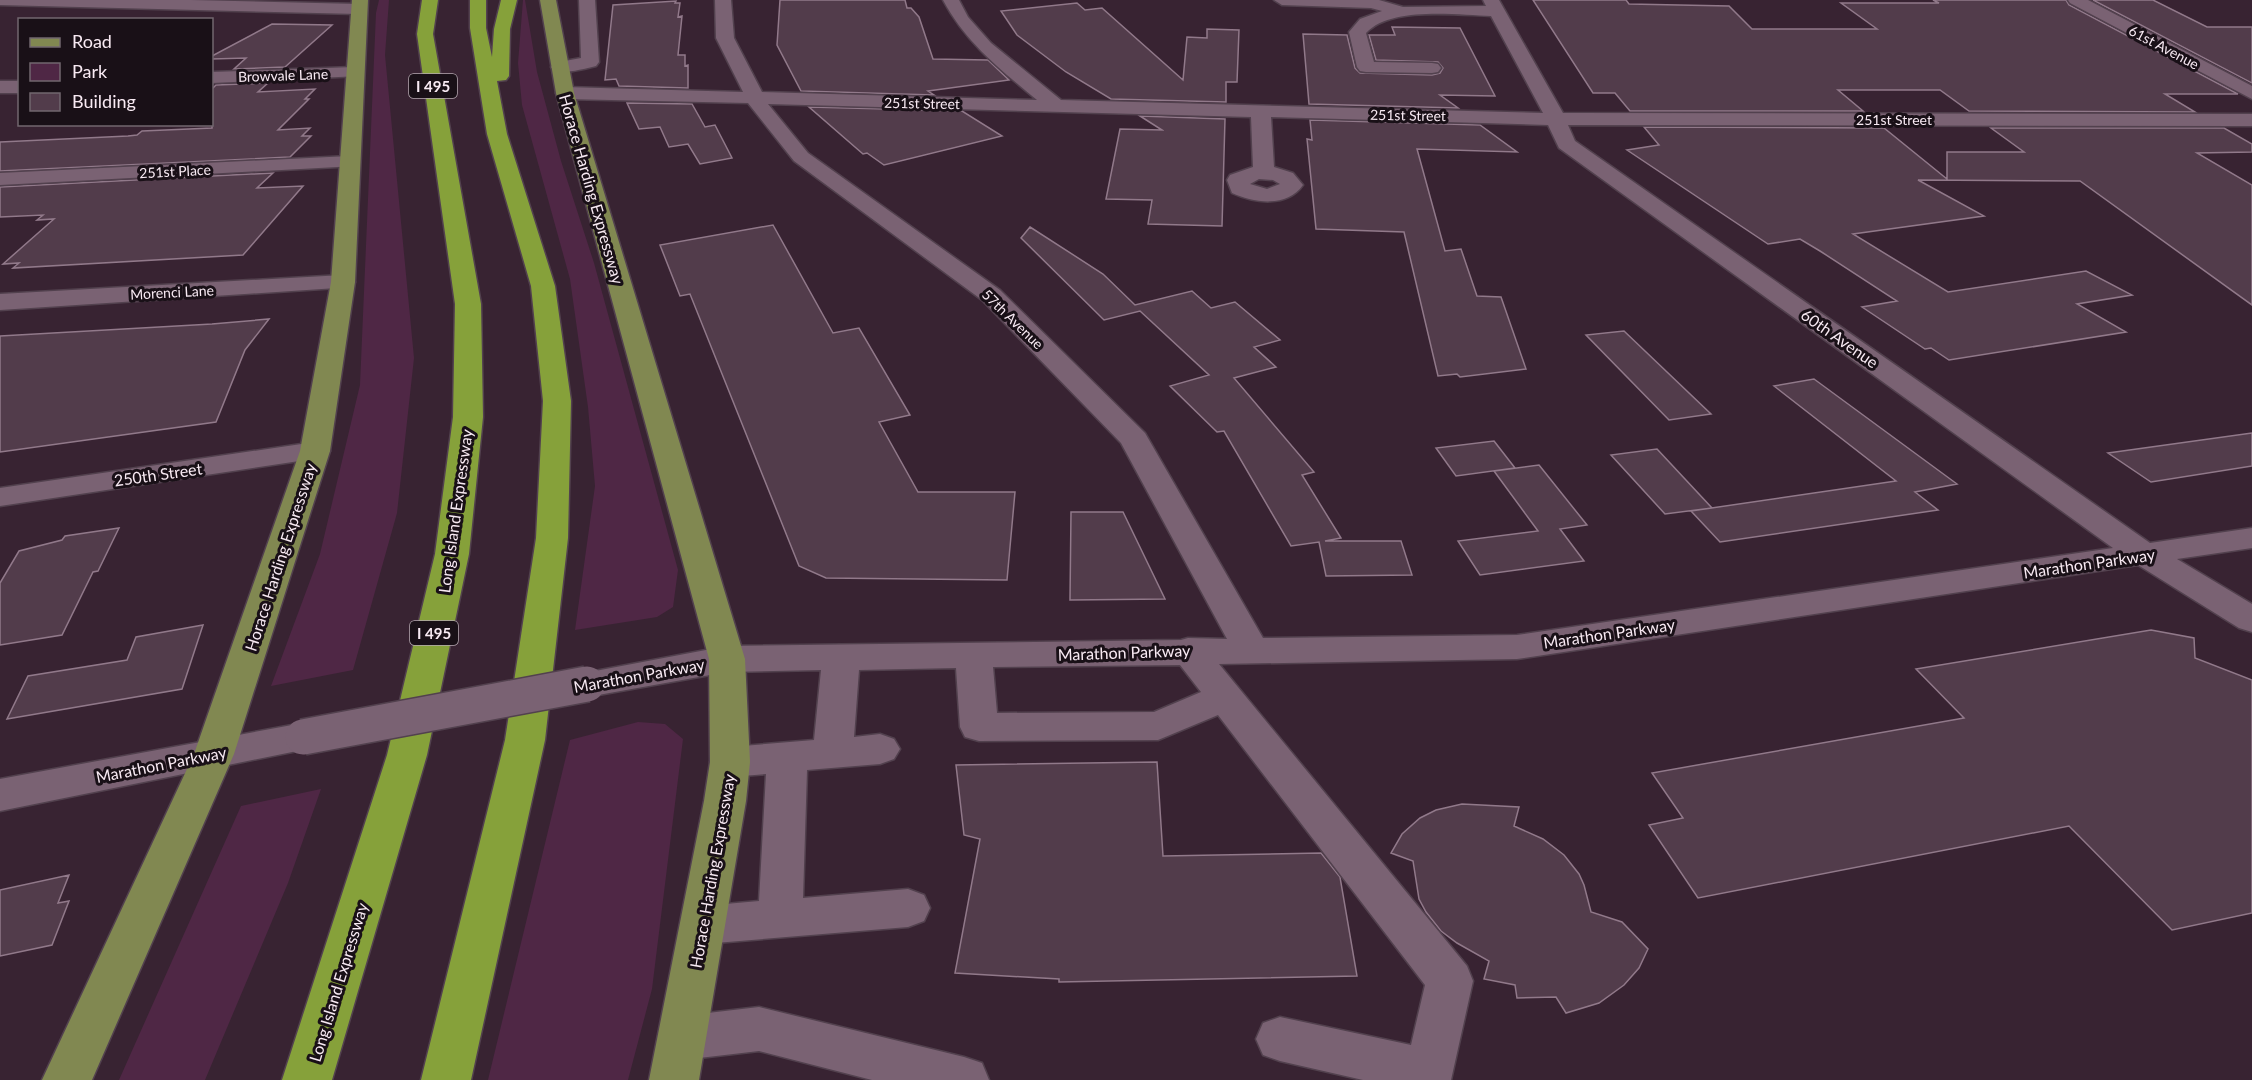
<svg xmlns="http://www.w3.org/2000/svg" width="2252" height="1080" font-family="Lato,sans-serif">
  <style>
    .green { fill: #4f2745 }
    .building { fill: #523c4b; stroke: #91798a; stroke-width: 1.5 }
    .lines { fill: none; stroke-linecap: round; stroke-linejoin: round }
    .minor-casing { stroke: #52414e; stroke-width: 3 }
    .major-casing { stroke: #52414e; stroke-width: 3 }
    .highway-casing { stroke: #52414e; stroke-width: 3 }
    .minor { fill: #7a6273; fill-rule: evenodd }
    .major { fill: #818851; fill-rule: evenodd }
    .highway { fill: #86a13a; fill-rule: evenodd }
    .minor-bridge-casing { stroke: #52414e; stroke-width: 38; stroke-linecap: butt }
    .minor-bridge { stroke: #7a6273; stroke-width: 35 }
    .labels { text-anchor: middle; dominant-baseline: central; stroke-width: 6; stroke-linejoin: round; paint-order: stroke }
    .far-street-label { font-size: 14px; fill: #f8eaf3; stroke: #191017 }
    .shield { fill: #191017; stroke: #b5a9b1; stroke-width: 1.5 }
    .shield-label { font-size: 15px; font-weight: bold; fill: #f8eaf3 }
    .street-label { font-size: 16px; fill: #f8eaf3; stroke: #191017 }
  </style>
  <rect width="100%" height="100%" fill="#382332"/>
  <!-- green -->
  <path class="green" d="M 379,0 L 389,0 L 385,55 L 414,358 L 397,513 L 353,670 L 271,686 L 320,554 L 360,385 L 376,13 Z
    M 523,0 L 525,0 L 537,72 L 561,161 L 594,263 L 678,570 L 673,607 L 657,617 L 575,630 L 595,486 L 588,407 L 570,279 L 522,105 L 518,63 Z
    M 638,722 L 665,724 L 683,739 L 652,989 L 628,1080 L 488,1080 L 570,740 Z
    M 321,789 L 288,883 L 205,1080 L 119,1080 L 241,806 Z"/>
  <!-- building -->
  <path class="building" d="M 780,0 L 905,0 L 907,8 L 911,8 L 919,17 L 933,59 L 988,60 L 1009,80 L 928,91 L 934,95 L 801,91 L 777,45 Z
    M 1533,0 L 1626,0 L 1629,4 L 1729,6 L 1752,29 L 1877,29 L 1841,3 L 1939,3 L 1933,0 L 2066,0 L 2069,5 L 2238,94 L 2165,94 L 2195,112 L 1969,111 L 1940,90 L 1838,90 L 1863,111 L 1630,111 L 1615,93 L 1593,93 Z
    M 2093,0 L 2153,0 L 2207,27 L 2252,27 L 2252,83 Z
    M 676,1 L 675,3 L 680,3 L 678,17 L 682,16 L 678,55 L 685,55 L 685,66 L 688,65 L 688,88 L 619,86 L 616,79 L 605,80 L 613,5 Z
    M 1077,3 L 1085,10 L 1102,8 L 1183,80 L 1187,37 L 1207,38 L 1207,29 L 1239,30 L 1237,82 L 1226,82 L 1226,102 L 1111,99 L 1066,72 L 1017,35 L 1001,11 Z
    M 272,24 L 332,25 L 285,67 L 234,69 L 246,58 L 212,59 L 212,56 Z
    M 1392,27 L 1460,28 L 1495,96 L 1440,95 L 1458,108 L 1309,104 L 1303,34 L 1347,35 L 1355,68 L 1360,73 L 1432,75 L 1440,73 L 1443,68 L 1438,62 L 1376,60 L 1369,35 L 1395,35 Z
    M 268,83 L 258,92 L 315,89 L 305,99 L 309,99 L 278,130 L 310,128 L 302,136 L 311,136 L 290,157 L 0,171 L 0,142 L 128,136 L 137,135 L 142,131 L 212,128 L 212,89 L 216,85 Z
    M 627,103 L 692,104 L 705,127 L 715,125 L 732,158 L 700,164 L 688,144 L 669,147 L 660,127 L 639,129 Z
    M 809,107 L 962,111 L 1002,136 L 884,165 L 867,153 L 863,154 Z
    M 1140,116 L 1225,119 L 1222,226 L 1148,224 L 1152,200 L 1106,199 L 1120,129 L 1162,130 Z
    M 1310,120 L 1480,125 L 1517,152 L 1417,149 L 1445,251 L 1461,249 L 1477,296 L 1501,297 L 1526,369 L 1460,377 L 1457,374 L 1438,376 L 1404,232 L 1316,229 L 1307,139 L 1312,140 Z
    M 1644,127 L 1884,128 L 1947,179 L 1947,152 L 2024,152 L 1991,128 L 2224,128 L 2252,144 L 2252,152 L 2197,153 L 2252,185 L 2252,305 L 2080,181 L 1918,180 L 1984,216 L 1853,234 L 1948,292 L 2086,271 L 2132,295 L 2077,304 L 2126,332 L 1949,360 L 1931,348 L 1925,349 L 1862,307 L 1897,301 L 1820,251 L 1800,239 L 1768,244 L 1627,150 L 1659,145 Z
    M 273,173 L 257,188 L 303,186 L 243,255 L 13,268 L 19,263 L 3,264 L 54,219 L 37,220 L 43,215 L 0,217 L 0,187 Z
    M 773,225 L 833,333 L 859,328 L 910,415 L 879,422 L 918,492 L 1015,492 L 1007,580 L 826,578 L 799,566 L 690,294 L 680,296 L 660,245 Z
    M 1030,227 L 1103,274 L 1135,305 L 1192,291 L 1211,308 L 1235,302 L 1280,340 L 1254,347 L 1276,367 L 1234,378 L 1314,472 L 1302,475 L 1341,538 L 1325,541 L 1401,541 L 1412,575 L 1326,576 L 1319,542 L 1291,546 L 1224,431 L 1217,432 L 1170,386 L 1209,375 L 1140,311 L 1104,320 L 1021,238 Z
    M 269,319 L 245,350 L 216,422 L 0,452 L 0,336 L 212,324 Z
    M 1624,331 L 1711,414 L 1669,420 L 1586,335 Z
    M 1814,379 L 1957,484 L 1915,492 L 1938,510 L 1720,542 L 1691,511 L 1896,481 L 1774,386 Z
    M 2252,433 L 2252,466 L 2151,482 L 2108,453 Z
    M 1494,441 L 1515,468 L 1456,476 L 1436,448 Z
    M 1657,449 L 1712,508 L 1665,514 L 1611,455 Z
    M 1539,465 L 1587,525 L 1560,529 L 1584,561 L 1480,575 L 1458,541 L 1538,531 L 1494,471 Z
    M 1071,512 L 1123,512 L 1165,599 L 1070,600 Z
    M 119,528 L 98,571 L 93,572 L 62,635 L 0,645 L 0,583 L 19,551 L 62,540 L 65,536 Z
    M 203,625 L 182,689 L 7,719 L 28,676 L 127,660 L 136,637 Z
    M 2151,630 L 2194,638 L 2195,658 L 2252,680 L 2252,913 L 2172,930 L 2069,826 L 1698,898 L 1649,825 L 1683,818 L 1652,773 L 1964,718 L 1916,669 Z
    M 1157,762 L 1163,856 L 1321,853 L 1340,877 L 1357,976 L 1059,982 L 1059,979 L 955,973 L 980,839 L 964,835 L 956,765 Z
    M 1462,804 L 1519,807 L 1514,826 L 1543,839 L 1564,855 L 1579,874 L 1584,885 L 1591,912 L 1622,922 L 1648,949 L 1639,968 L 1624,985 L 1599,1003 L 1566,1013 L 1556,997 L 1517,998 L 1515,985 L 1484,979 L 1489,961 L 1457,943 L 1441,931 L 1426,912 L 1419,899 L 1413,861 L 1391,853 L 1402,834 L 1420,818 L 1436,810 Z
    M 69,875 L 58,903 L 69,901 L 52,945 L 0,956 L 0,890 Z"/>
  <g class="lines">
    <!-- minor casing -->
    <g class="minor-casing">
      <path id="minor" d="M 0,0 L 191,0 L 358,4 L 366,9 L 358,14 L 0,5 Z
        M 579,0 L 595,0 L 599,62 L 596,66 C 583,69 566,74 554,71 L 551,67 L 554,63 L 581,58 Z
        M 715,0 L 731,0 L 734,38 L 762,92 L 1037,100 C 1000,69 966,43 943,0 L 959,0 L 968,17 L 991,43 L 1061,100 L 1543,113 L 1491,16 C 1457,15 1391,6 1366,33 L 1374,62 L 1432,63 L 1438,64 L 1441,68 L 1438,72 L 1432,73 L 1366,72 L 1360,71 L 1357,67 L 1349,32 L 1360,19 L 1382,11 L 1371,8 L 1282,5 L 1274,0 L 1379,0 L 1403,7 L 1486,6 L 1483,0 L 1499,0 L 1563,113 L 2252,114 L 2252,126 L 1568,125 L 1575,141 L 2150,543 L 2252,528 L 2252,548 L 2177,559 L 2252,604 L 2252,632 L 2239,628 L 2138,565 L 1517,659 L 1219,664 L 1467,966 L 1473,981 L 1451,1080 L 1363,1080 L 1280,1061 L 1263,1055 L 1256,1039 L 1263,1023 L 1280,1017 L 1411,1045 L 1425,985 L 1218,715 L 1158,740 L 979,741 L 965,737 L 960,727 L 956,668 L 859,670 L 854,737 L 880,734 L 894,739 L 900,749 L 894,759 L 880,764 L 807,770 L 803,898 L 908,889 L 924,895 L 930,908 L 924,921 L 908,927 L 703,944 L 687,938 L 680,925 L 687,912 L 703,906 L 759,901 L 766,774 L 730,777 L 716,773 L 710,762 L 716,751 L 730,747 L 814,740 L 821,670 L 727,672 L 587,697 L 574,693 L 568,684 L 574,675 L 727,646 L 1181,640 L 1188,638 L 1227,639 L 1121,443 L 982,300 L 794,161 L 748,103 L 565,99 L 558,97 L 556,93 L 558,89 L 565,87 L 743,92 L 716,38 ZM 768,104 L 1251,117 L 1253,167 L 1230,175 L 1227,180 L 1232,193 C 1254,203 1287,208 1303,185 L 1293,173 L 1274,167 L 1271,117 L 1548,125 L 1559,148 L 2113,548 L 1517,635 L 1263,638 L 1145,433 L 1000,290 L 808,153 ZM 1259,179 L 1273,180 L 1280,184 L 1267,189 L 1250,184 ZM 1180,665 L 1201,692 L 1154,712 L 997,713 L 993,667 Z
        M 2068,0 L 2088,0 L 2252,86 L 2252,99 L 2070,3 Z
        M 354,67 L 360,68 L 363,72 L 360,76 L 212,83 L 212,72 Z
        M 0,81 L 20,81 L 20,93 L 0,93 Z
        M 349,156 L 356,158 L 360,162 L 356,166 L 0,185 L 0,173 Z
        M 343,275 L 352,277 L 355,282 L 352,287 L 0,310 L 0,294 Z
        M 315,442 L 326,445 L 330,451 L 326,457 L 0,506 L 0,488 Z
        M 303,723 L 317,727 L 323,737 L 317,747 L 0,811 L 0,779 Z
        M 759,1007 L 964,1057 L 982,1063 L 989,1080 L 872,1080 L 759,1051 L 682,1060 L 665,1054 L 658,1038 L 665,1022 L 682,1016 Z"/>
    </g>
    <!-- major casing -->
    <g class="major-casing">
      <path id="major" d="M 352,0 L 368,0 L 355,282 L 330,451 L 234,754 L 92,1080 L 42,1080 L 194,754 L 300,451 L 331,282 Z
        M 540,0 L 556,0 L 574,93 L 745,659 L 750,762 L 746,801 L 699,1080 L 649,1080 L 704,801 L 710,762 L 709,659 L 556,93 Z"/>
    </g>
    <!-- highway casing -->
    <g class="highway-casing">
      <path id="highway" d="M 422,0 L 438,0 L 433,34 L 481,304 L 483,417 L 469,554 L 427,755 L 332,1080 L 282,1080 L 387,755 L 435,554 L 453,417 L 455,304 L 417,34 Z
        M 470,0 L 486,0 L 486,28 L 492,57 L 494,29 L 501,0 L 517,0 L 510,29 L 509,76 L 506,80 L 497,81 L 507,134 L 555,286 L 571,401 L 568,538 L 545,740 L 471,1080 L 421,1080 L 505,740 L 536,538 L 543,401 L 531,286 L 487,134 L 470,28 Z"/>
    </g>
    <!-- minor -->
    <use href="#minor" class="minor"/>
    <!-- major -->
    <use href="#major" class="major"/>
    <!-- highway -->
    <use href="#highway" class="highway"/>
    <!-- minor-bridge casing -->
    <g class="minor-bridge-casing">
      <path id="minor-bridge" d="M 303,737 L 587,684"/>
    </g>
    <!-- minor-bridge -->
    <use href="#minor-bridge" class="minor-bridge"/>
  </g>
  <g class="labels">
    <!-- far-street labels -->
    <g class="far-street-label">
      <text transform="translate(2164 47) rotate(28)">61st Avenue</text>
      <text transform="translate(283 75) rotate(-2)">Browvale Lane</text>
      <text transform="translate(922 103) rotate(1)">251st Street</text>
      <text transform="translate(1408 115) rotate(1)">251st Street</text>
      <text x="1894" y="119">251st Street</text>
      <text transform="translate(175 171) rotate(-3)">251st Place</text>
      <text transform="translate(172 292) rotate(-3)">Morenci Lane</text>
      <text transform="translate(1013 319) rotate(44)">57th Avenue</text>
    </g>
    <!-- shield labels -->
    <g class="shield">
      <rect x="409" y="74" width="48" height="24" rx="4.5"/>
      <rect x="410" y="621" width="48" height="24" rx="4.5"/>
    </g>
    <g class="shield-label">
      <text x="433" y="86">I 495</text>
      <text x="434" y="633">I 495</text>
    </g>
    <!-- street labels -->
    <g class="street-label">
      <text transform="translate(592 189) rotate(74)">Horace Harding Expressway</text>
      <text transform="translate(1840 338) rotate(35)">60th Avenue</text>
      <text transform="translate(158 474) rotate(-8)">250th Street</text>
      <text transform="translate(455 511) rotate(-82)">Long Island Expressway</text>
      <text transform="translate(280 557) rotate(-72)">Horace Harding Expressway</text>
      <text transform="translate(2089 563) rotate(-8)">Marathon Parkway</text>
      <text transform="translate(1609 633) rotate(-8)">Marathon Parkway</text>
      <text transform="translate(1124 652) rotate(-2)">Marathon Parkway</text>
      <text transform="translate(639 675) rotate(-10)">Marathon Parkway</text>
      <text transform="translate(161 764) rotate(-11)">Marathon Parkway</text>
      <text transform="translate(712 871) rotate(-80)">Horace Harding Expressway</text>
      <text transform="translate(338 982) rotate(-73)">Long Island Expressway</text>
    </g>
  </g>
  <!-- legend -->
  <rect x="18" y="18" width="195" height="108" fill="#191017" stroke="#72676f" stroke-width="1.5"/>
  <rect x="30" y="38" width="30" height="9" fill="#818851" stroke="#72676f" stroke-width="1.5"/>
  <text x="72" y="48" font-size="18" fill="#f8eaf3">Road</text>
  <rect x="30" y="63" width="30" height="18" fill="#4f2745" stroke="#72676f" stroke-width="1.5"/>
  <text x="72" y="78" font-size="18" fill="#f8eaf3">Park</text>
  <rect x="30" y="93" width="30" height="18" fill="#523c4b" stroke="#72676f" stroke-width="1.5"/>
  <text x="72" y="108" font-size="18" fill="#f8eaf3">Building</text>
</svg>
